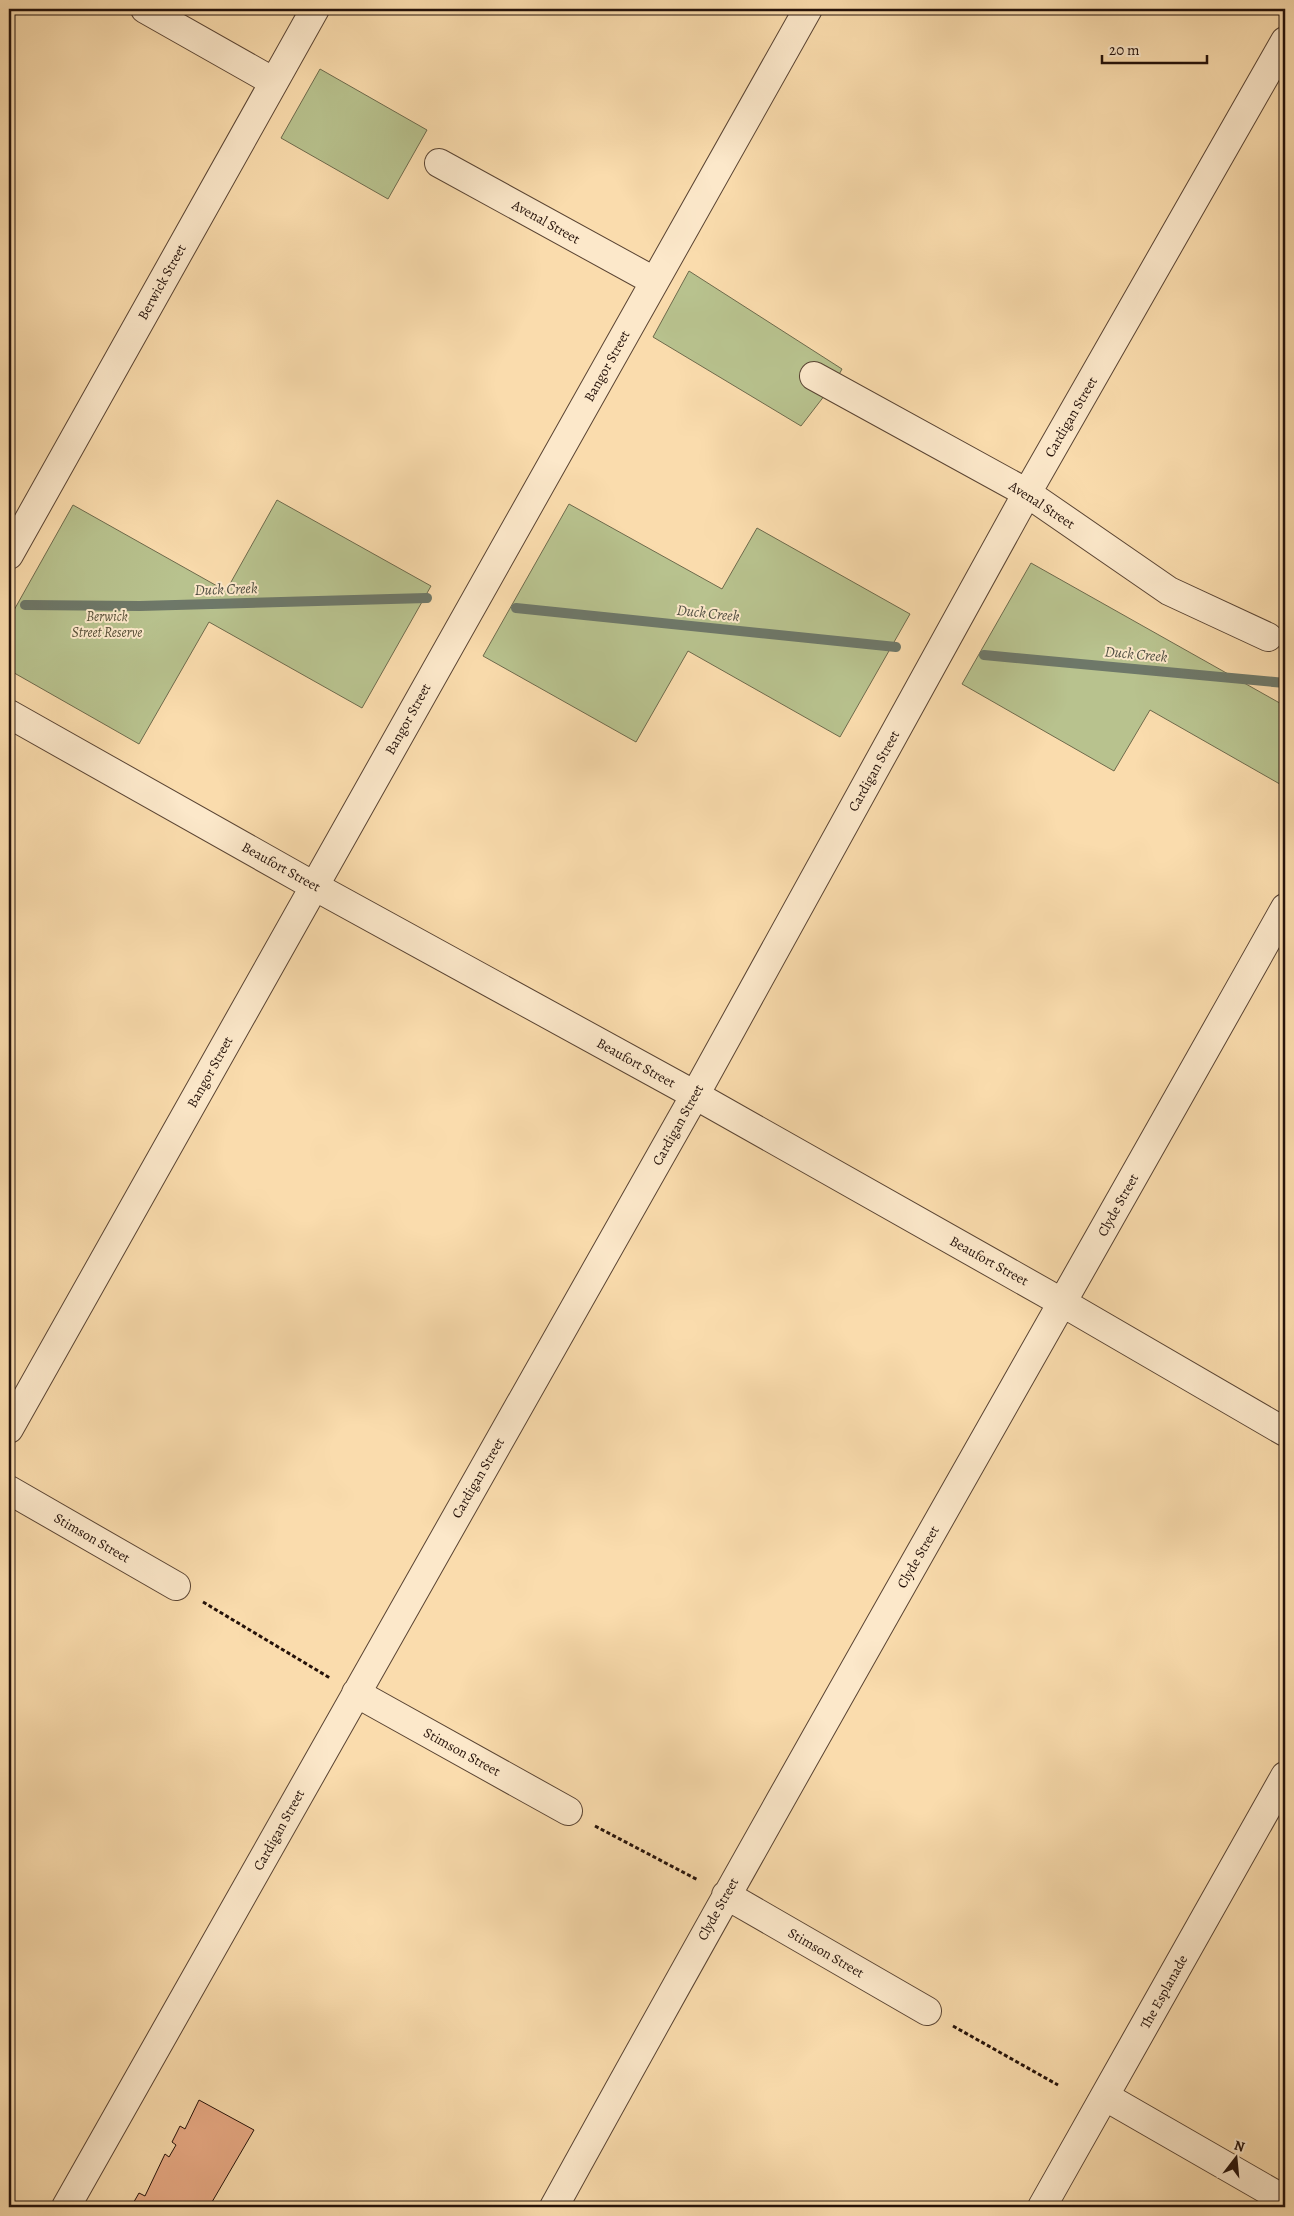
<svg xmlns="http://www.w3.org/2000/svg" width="1294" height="2216" font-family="Alegreya,serif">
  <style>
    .green { fill: #b8c28e; stroke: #6e6a4c }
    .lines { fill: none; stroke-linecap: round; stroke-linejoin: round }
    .stream { stroke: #6e7869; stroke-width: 10 }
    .building { fill: #e9ab86; stroke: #25120a }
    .minor-casing { stroke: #5a4433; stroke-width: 30 }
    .path { stroke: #25120a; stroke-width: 3; stroke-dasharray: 4 2.5; stroke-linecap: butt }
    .minor { stroke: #fce8ca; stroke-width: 28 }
    .labels { text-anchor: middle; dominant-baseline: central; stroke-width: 4; stroke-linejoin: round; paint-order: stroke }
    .street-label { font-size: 14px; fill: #25120a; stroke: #fce8ca }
    .park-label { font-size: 14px; font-style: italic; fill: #585038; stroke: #fce8ca }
    .water-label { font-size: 15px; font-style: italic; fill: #4f4e42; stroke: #fce8ca }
  </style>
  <rect width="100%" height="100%" fill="#fadcad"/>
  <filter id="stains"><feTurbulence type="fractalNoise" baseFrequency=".004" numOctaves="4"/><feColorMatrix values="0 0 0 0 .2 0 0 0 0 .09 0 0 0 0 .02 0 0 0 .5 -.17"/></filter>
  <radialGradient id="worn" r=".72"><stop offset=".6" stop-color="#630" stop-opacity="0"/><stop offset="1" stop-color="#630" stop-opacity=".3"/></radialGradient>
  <!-- green -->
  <path class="green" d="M 320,69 L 427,130 L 388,199 L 281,138 Z
    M 689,271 L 842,369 L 835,382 L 801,426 L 653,337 Z
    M 277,500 L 431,586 L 362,708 L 209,622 L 139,744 L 9,670 L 9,619 L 73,505 L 226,591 Z
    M 569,504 L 722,589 L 757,528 L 910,614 L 840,737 L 688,651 L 636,742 L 483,656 Z
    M 1031,563 L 1285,706 L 1285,787 L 1150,710 L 1114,771 L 962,684 Z"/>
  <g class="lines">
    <!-- stream -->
    <path class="stream" d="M 25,605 L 140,606 L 427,598
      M 516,608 L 896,647
      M 984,655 L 1285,683"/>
  </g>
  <!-- building -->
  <path class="building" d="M 199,2100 L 254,2130 L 212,2202 L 207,2207 L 131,2207 L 139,2193 L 145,2196 L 165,2154 L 169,2157 L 176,2145 L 172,2142 L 180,2126 L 185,2129 Z"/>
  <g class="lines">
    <!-- minor casing -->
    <g class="minor-casing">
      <path id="minor" d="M 145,9 L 274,82
        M 439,163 L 654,281
        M 814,376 L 1027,493 L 1169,591 L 1268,637
        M 9,555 L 315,9
        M 9,714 L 314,886 L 695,1095 L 1063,1303 L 1285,1432
        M 9,1429 L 808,9
        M 9,1490 L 176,1586
        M 356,1693 L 568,1811
        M 726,1895 L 927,2011
        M 1106,2097 L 1285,2200
        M 66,2207 L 695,1095 L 1027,493 L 1285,41
        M 554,2207 C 793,1772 1042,1341 1285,908
        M 1042,2207 L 1285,1776"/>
    </g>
    <!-- path -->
    <path class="path" d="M 203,1602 L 330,1678
      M 595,1826 L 698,1880
      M 953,2026 L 1058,2085"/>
    <!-- minor -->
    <use href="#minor" class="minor"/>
  </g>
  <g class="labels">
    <!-- street labels -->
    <g class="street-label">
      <text transform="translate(546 222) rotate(29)">Avenal Street</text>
      <text transform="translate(162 282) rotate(-61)">Berwick Street</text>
      <text transform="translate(607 366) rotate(-61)">Bangor Street</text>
      <text transform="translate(1071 417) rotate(-60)">Cardigan Street</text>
      <text transform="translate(1042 505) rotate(33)">Avenal Street</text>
      <text transform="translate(408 719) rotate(-61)">Bangor Street</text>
      <text transform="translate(874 771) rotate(-61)">Cardigan Street</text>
      <text transform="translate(281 867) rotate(29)">Beaufort Street</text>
      <text transform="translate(636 1063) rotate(29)">Beaufort Street</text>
      <text transform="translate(210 1072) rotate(-61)">Bangor Street</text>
      <text transform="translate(678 1125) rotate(-61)">Cardigan Street</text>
      <text transform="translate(1118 1205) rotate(-61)">Clyde Street</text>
      <text transform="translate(989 1261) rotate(29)">Beaufort Street</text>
      <text transform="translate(478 1478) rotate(-60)">Cardigan Street</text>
      <text transform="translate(92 1538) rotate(30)">Stimson Street</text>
      <text transform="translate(918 1557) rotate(-60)">Clyde Street</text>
      <text transform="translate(462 1752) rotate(29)">Stimson Street</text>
      <text transform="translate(279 1830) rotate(-61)">Cardigan Street</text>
      <text transform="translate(718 1909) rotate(-61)">Clyde Street</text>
      <text transform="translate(826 1953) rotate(30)">Stimson Street</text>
      <text transform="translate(1164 1992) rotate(-61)">The Esplanade</text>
    </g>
    <!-- park labels -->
    <g class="park-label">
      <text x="107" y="616">Berwick<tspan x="107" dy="16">Street Reserve</tspan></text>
    </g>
    <!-- water labels -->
    <g class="water-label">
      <text transform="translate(226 589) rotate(-2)">Duck Creek</text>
      <text transform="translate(708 613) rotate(6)">Duck Creek</text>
      <text transform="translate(1136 654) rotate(5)">Duck Creek</text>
    </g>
  </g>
  <!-- margin -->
  <rect width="1294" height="2216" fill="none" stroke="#fadcad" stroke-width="30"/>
  <rect x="10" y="10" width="1274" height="2196" fill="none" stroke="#25120a" stroke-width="2.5"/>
  <rect x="15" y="15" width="1264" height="2186" fill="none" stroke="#25120a"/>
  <!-- north arrow -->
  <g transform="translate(1236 2158) rotate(16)" stroke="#fce8ca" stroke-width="4" paint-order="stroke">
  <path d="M0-4L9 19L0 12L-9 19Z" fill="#25120a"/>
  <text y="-8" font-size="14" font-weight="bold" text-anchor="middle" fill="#25120a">N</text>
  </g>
  <!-- scale -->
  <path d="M1102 55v8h105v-8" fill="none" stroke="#25120a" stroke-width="2.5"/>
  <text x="1109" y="55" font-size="15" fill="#25120a" stroke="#fce8ca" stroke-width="4" paint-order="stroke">20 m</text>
  <rect width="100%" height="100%" filter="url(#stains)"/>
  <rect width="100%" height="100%" fill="url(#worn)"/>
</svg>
